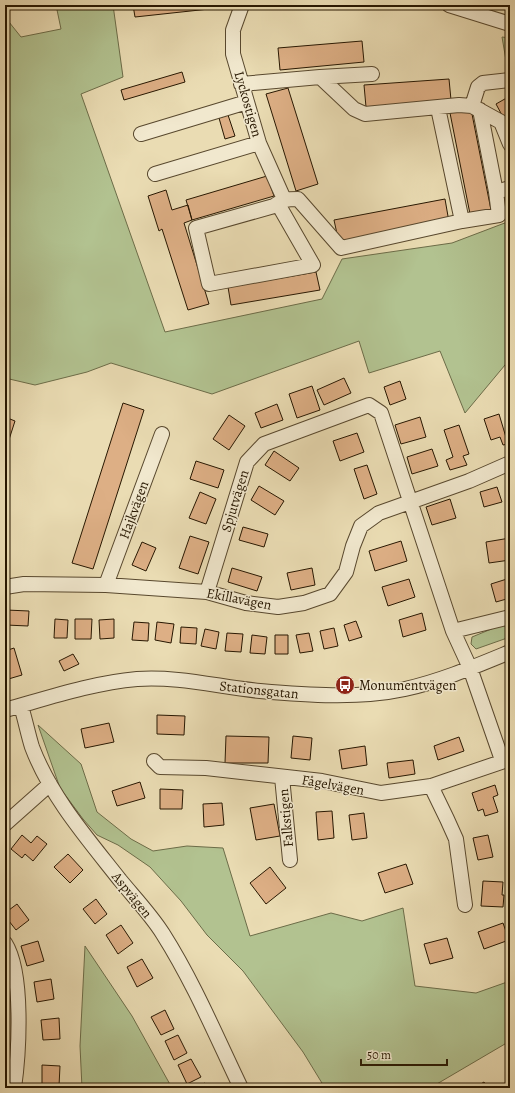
<svg xmlns="http://www.w3.org/2000/svg" width="515" height="1093" font-family="Alegreya,serif">
  <style>
    .green { fill: #b2c290; stroke: #6c6c48 }
    .building { fill: #ddaf85; stroke: #271701 }
    .lines { fill: none; stroke-linecap: round; stroke-linejoin: round }
    .minor-casing { stroke: #58482e; stroke-width: 16 }
    .minor { stroke: #f1e8ce; stroke-width: 14 }
    .labels { text-anchor: middle; dominant-baseline: central; stroke-width: 3; stroke-linejoin: round; paint-order: stroke }
    .street-label { font-size: 14px; fill: #271701; stroke: #f1e8ce }
    .poi-label { font-size: 14px; fill: #271701; stroke: #f1e8ce; text-anchor: start }
  </style>
  <rect width="100%" height="100%" fill="#eadcb3"/>
  <filter id="stains"><feTurbulence type="fractalNoise" baseFrequency=".005" numOctaves="4"/><feColorMatrix values="0 0 0 0 .2 0 0 0 0 .09 0 0 0 0 .02 0 0 0 .5 -.17"/></filter>
  <radialGradient id="worn" r=".72"><stop offset=".6" stop-color="#630" stop-opacity="0"/><stop offset="1" stop-color="#630" stop-opacity=".3"/></radialGradient>
  <!-- green -->
  <path class="green" d="M 56,5 L 113,5 L 123,77 L 81,94 L 165,332 L 322,299 L 342,259 L 452,243 L 510,221 L 510,359 L 465,413 L 440,351 L 369,373 L 359,341 L 212,394 L 111,363 L 87,372 L 35,385 L 5,378 L 5,17 L 21,37 L 61,29 Z
    M 502,37 L 510,38 L 510,73 L 508,72 Z
    M 510,624 L 510,637 L 476,649 L 471,644 L 472,637 L 501,625 Z
    M 38,725 L 81,764 L 97,812 L 131,839 L 153,851 L 187,846 L 223,848 L 250,936 L 331,913 L 362,921 L 403,908 L 415,986 L 476,993 L 510,981 L 510,1041 L 430,1088 L 325,1088 L 303,1052 L 243,971 L 207,935 L 181,901 L 150,867 L 118,845 L 97,835 L 83,819 L 60,788 Z
    M 85,946 L 132,1016 L 172,1088 L 82,1088 L 80,1046 Z"/>
  <!-- building -->
  <path class="building" d="M 133,5 L 209,5 L 209,9 L 135,17 Z
    M 362,41 L 364,62 L 280,70 L 278,48 Z
    M 182,72 L 185,82 L 124,100 L 121,90 Z
    M 449,79 L 451,100 L 366,107 L 364,85 Z
    M 288,88 L 318,184 L 296,191 L 266,94 Z
    M 510,96 L 510,130 L 496,104 Z
    M 471,109 L 491,210 L 470,214 L 450,113 Z
    M 228,115 L 235,136 L 225,139 L 219,118 Z
    M 267,176 L 274,196 L 192,220 L 186,200 Z
    M 166,190 L 172,210 L 188,205 L 192,220 L 184,223 L 209,304 L 188,310 L 162,229 L 159,231 L 148,196 Z
    M 445,199 L 449,222 L 339,243 L 334,220 Z
    M 316,272 L 320,290 L 231,305 L 228,287 Z
    M 344,378 L 351,393 L 324,405 L 317,390 Z
    M 400,381 L 406,399 L 390,405 L 384,387 Z
    M 312,386 L 320,410 L 297,418 L 289,394 Z
    M 123,403 L 144,410 L 93,569 L 72,563 Z
    M 277,404 L 283,420 L 261,428 L 255,413 Z
    M 499,414 L 508,444 L 503,445 L 500,437 L 491,440 L 484,419 Z
    M 229,415 L 245,426 L 229,450 L 213,439 Z
    M 5,417 L 15,421 L 5,452 Z
    M 420,417 L 426,437 L 401,444 L 395,425 Z
    M 459,425 L 469,454 L 463,456 L 467,465 L 450,470 L 446,460 L 453,457 L 444,430 Z
    M 357,433 L 364,452 L 340,461 L 333,441 Z
    M 432,449 L 438,466 L 412,474 L 407,457 Z
    M 274,451 L 299,468 L 290,481 L 265,465 Z
    M 196,461 L 224,470 L 218,488 L 190,479 Z
    M 367,465 L 377,494 L 364,499 L 354,469 Z
    M 259,486 L 284,501 L 275,515 L 251,500 Z
    M 497,487 L 502,502 L 484,507 L 480,492 Z
    M 200,492 L 216,499 L 206,524 L 189,518 Z
    M 450,499 L 456,518 L 432,525 L 426,507 Z
    M 243,527 L 268,534 L 264,547 L 239,540 Z
    M 190,536 L 209,542 L 198,574 L 179,568 Z
    M 510,538 L 510,560 L 489,563 L 486,542 Z
    M 401,541 L 407,561 L 375,571 L 369,551 Z
    M 142,542 L 156,548 L 146,571 L 132,565 Z
    M 232,568 L 262,577 L 257,591 L 228,582 Z
    M 312,568 L 315,585 L 291,590 L 287,573 Z
    M 510,578 L 510,598 L 496,602 L 491,584 Z
    M 409,579 L 415,597 L 388,606 L 382,587 Z
    M 6,610 L 29,611 L 28,626 L 6,625 Z
    M 422,613 L 426,630 L 403,637 L 399,620 Z
    M 55,619 L 68,620 L 67,638 L 54,638 Z
    M 75,619 L 92,619 L 91,639 L 75,639 Z
    M 114,619 L 114,638 L 100,639 L 99,620 Z
    M 356,621 L 362,637 L 349,641 L 344,625 Z
    M 134,622 L 149,623 L 148,641 L 132,640 Z
    M 157,622 L 174,624 L 171,643 L 155,640 Z
    M 181,627 L 197,628 L 196,644 L 180,643 Z
    M 334,628 L 338,646 L 324,649 L 320,631 Z
    M 205,629 L 219,632 L 216,649 L 201,646 Z
    M 227,633 L 243,634 L 241,652 L 225,651 Z
    M 309,633 L 313,651 L 300,653 L 296,635 Z
    M 252,635 L 267,637 L 265,654 L 250,653 Z
    M 275,635 L 288,635 L 288,654 L 275,654 Z
    M 14,648 L 22,675 L 5,680 L 5,651 Z
    M 73,654 L 79,664 L 64,671 L 59,661 Z
    M 157,715 L 185,716 L 184,735 L 157,734 Z
    M 510,717 L 510,732 L 506,718 Z
    M 109,723 L 114,742 L 85,748 L 81,729 Z
    M 226,736 L 269,737 L 268,763 L 225,763 Z
    M 293,736 L 312,738 L 310,760 L 291,758 Z
    M 459,737 L 464,751 L 438,760 L 434,746 Z
    M 365,746 L 367,765 L 342,769 L 339,750 Z
    M 413,760 L 415,774 L 389,778 L 387,763 Z
    M 140,782 L 145,798 L 117,806 L 112,791 Z
    M 495,785 L 498,795 L 493,797 L 498,812 L 485,816 L 483,809 L 478,811 L 472,793 Z
    M 160,789 L 183,790 L 182,809 L 160,809 Z
    M 222,803 L 224,825 L 204,827 L 203,804 Z
    M 274,804 L 280,836 L 256,840 L 250,808 Z
    M 332,811 L 334,838 L 318,840 L 316,812 Z
    M 364,813 L 367,838 L 352,840 L 349,815 Z
    M 22,835 L 31,843 L 37,836 L 47,844 L 33,861 L 25,854 L 22,858 L 11,849 Z
    M 488,835 L 493,857 L 478,860 L 473,838 Z
    M 68,854 L 83,870 L 70,883 L 54,867 Z
    M 406,864 L 413,884 L 385,893 L 378,873 Z
    M 270,867 L 286,888 L 266,904 L 250,883 Z
    M 483,881 L 503,882 L 502,895 L 504,895 L 503,907 L 481,906 Z
    M 96,899 L 107,914 L 95,924 L 83,909 Z
    M 17,904 L 29,920 L 16,930 L 5,916 L 5,913 Z
    M 503,923 L 509,940 L 484,949 L 478,932 Z
    M 121,925 L 133,943 L 118,954 L 106,935 Z
    M 447,938 L 453,958 L 430,964 L 424,944 Z
    M 38,941 L 44,961 L 27,966 L 21,946 Z
    M 142,959 L 153,978 L 137,987 L 127,967 Z
    M 51,979 L 54,999 L 37,1002 L 34,982 Z
    M 165,1010 L 174,1029 L 161,1035 L 151,1017 Z
    M 59,1018 L 60,1039 L 43,1040 L 41,1020 Z
    M 178,1035 L 187,1053 L 174,1060 L 165,1041 Z
    M 191,1059 L 201,1077 L 187,1084 L 178,1065 Z
    M 42,1065 L 60,1066 L 59,1086 L 42,1086 Z
    M 484,1082 L 488,1088 L 474,1088 Z
    M 205,1083 L 207,1088 L 195,1088 Z"/>
  <g class="lines">
    <!-- minor casing -->
    <g class="minor-casing">
      <path id="minor" d="M 242,5 L 233,30 L 233,54 L 259,143 L 284,199
        M 449,5 L 510,24
        M 320,77 L 372,74
        M 241,84 L 320,77 L 354,109 L 365,114 L 459,105 L 472,106 L 501,122 L 510,144
        M 472,106 L 478,87 L 483,83 L 510,80
        M 438,108 L 462,221
        M 480,110 L 496,192
        M 141,134 L 247,102
        M 155,174 L 259,143
        M 278,204 L 313,265 L 209,284 L 196,228 L 274,206 C 284,199 286,199 298,199 L 341,248 L 462,221 L 499,215 L 496,192 L 510,188
        M 106,585 L 162,434
        M 5,587 L 24,584 L 106,585 L 207,592 L 246,603 L 278,607 L 304,603 L 330,594 L 346,572 L 353,546 L 361,526 L 379,513 L 469,481 L 510,463
        M 207,592 L 247,462 L 264,444 L 369,405 L 381,413 L 453,631 L 470,668 L 502,760
        M 453,631 L 510,617
        M 21,706 C 25,719 28,734 32,747 C 51,797 87,838 120,880 C 134,897 152,916 163,934 C 194,983 216,1036 241,1088
        M 5,710 C 48,698 92,683 137,679 C 178,676 219,687 260,691 C 306,695 359,699 405,689 C 441,681 476,666 510,652
        M 154,761 L 160,767 L 206,768 L 322,781 L 381,793 L 431,786 L 510,759
        M 282,777 L 290,860
        M 431,786 L 447,819 L 456,839 L 465,905
        M 5,824 L 50,784
        M 5,943 C 24,973 19,1053 14,1088"/>
    </g>
    <!-- minor -->
    <use href="#minor" class="minor"/>
  </g>
  <!-- icons -->
  <defs>
    <g id="bus-disc" transform="scale(1)"><circle r="9.5" fill="#8f2418" stroke="#f1e8ce"/><path d="M-5-6H5V4H4V6H2V4H-2V6H-4V4H-5ZM-3.5-4V0h7V-4ZM-3.5 1.2v1.5H-2V1.2ZM2 1.2v1.5H3.5V1.2Z" fill="#fff"/></g>
  </defs>
  <g fill-rule="evenodd">
    <use href="#bus-disc" x="345" y="685"/>
  </g>
  <g class="labels">
    <!-- street labels -->
    <g class="street-label">
      <text transform="translate(248 104) rotate(74)">Lyckostigen</text>
      <text transform="translate(235 501) rotate(-73)">Spjutvägen</text>
      <text transform="translate(134 510) rotate(-70)">Hajkvägen</text>
      <text transform="translate(239 599) rotate(11)">Ekillavägen</text>
      <text transform="translate(259 690) rotate(6)">Stationsgatan</text>
      <text transform="translate(333 785) rotate(10)">Fågelvägen</text>
      <text transform="translate(286 818) rotate(-95)">Falkstigen</text>
      <text transform="translate(132 895) rotate(51)">Aspvägen</text>
    </g>
    <!-- poi labels -->
    <g class="poi-label">
      <text x="359" y="685">Monumentvägen</text>
    </g>
  </g>
  <!-- margin -->
  <rect width="515" height="1093" fill="none" stroke="#eadcb3" stroke-width="20"/>
  <rect x="6" y="6" width="503" height="1081" fill="none" stroke="#271701" stroke-width="2"/>
  <rect x="10" y="10" width="495" height="1073" fill="none" stroke="#271701"/>
  <!-- scale -->
  <path d="M361 1059v6h86v-6" fill="none" stroke="#271701" stroke-width="2"/>
  <text x="367" y="1059" font-size="12" fill="#271701" stroke="#f1e8ce" stroke-width="3" paint-order="stroke">50 m</text>
  <rect width="100%" height="100%" filter="url(#stains)"/>
  <rect width="100%" height="100%" fill="url(#worn)"/>
</svg>
